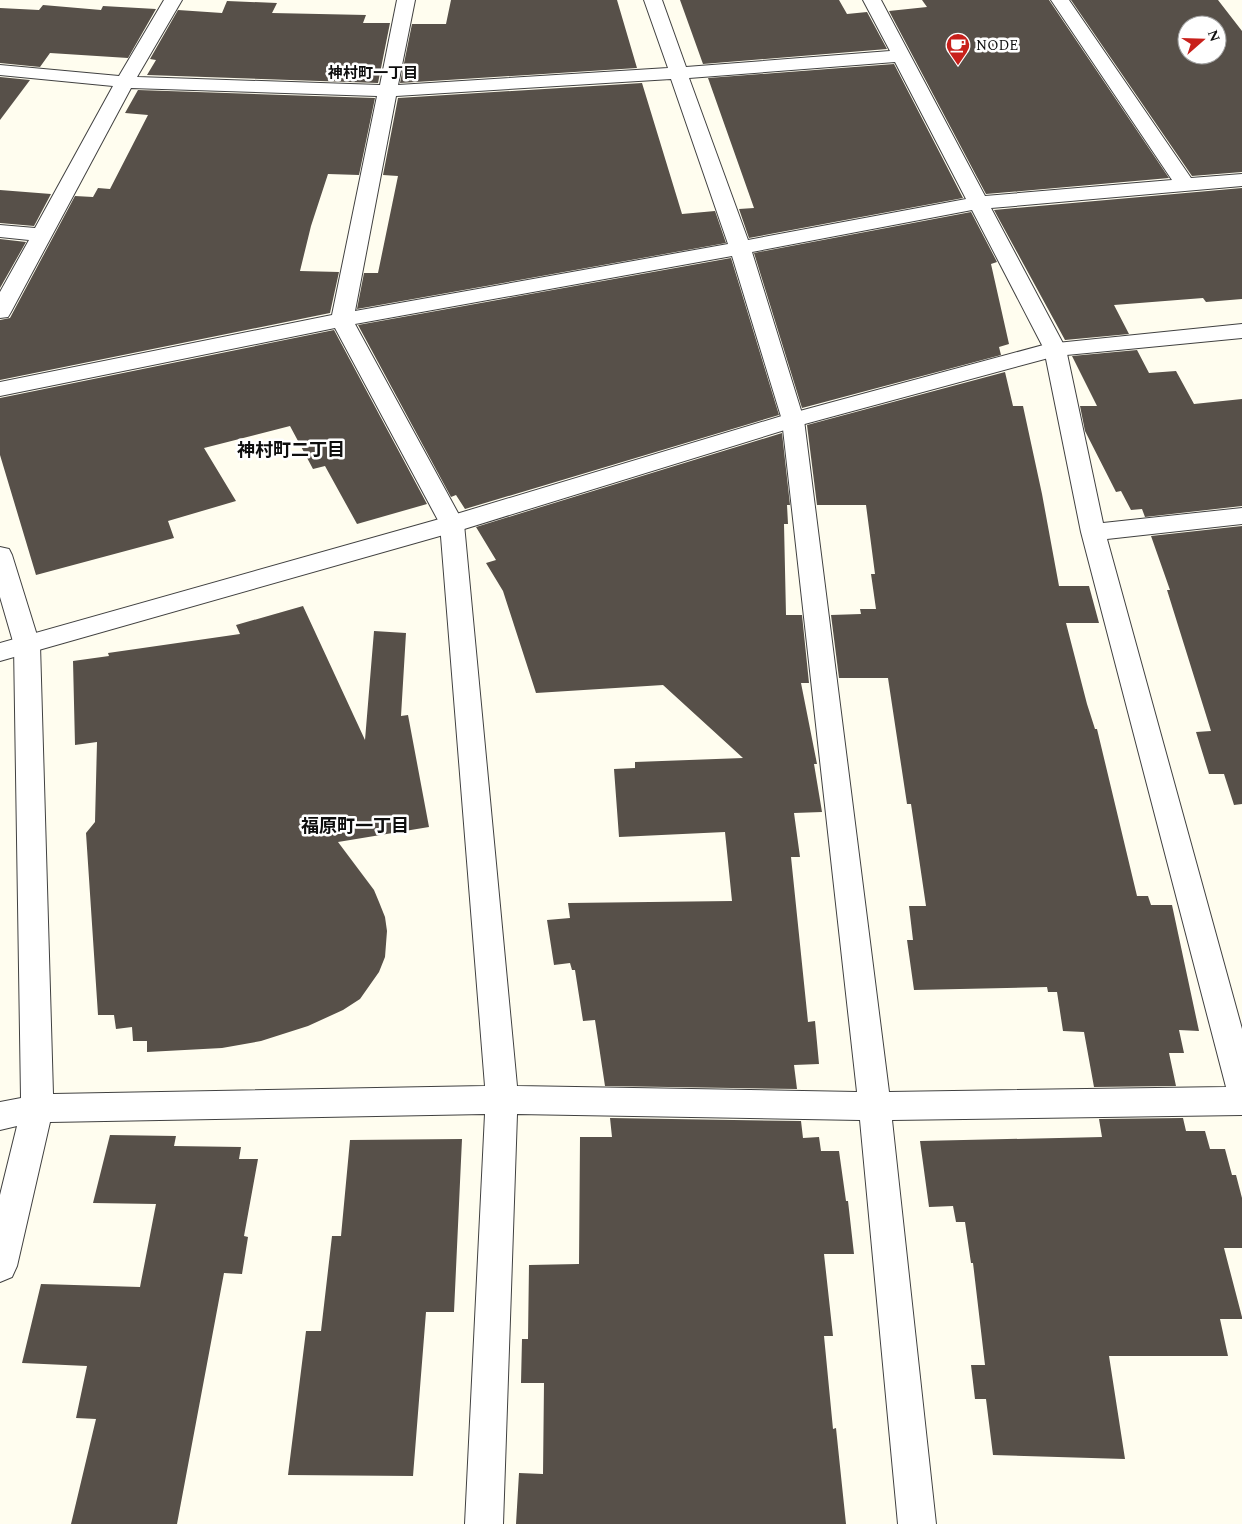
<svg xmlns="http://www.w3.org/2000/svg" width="1242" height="1524" font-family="Spectral,'Noto Sans JP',serif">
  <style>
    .building { fill: #575049; fill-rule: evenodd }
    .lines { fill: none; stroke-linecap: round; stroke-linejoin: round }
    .minor-casing { stroke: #414141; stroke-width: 2 }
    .tertiary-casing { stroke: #414141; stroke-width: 2 }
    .minor { fill: #fff; fill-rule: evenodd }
    .tertiary { fill: #fff; fill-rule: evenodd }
    .labels { text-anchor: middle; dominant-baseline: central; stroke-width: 5; stroke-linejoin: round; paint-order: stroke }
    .far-poi-label { font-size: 14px; fill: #0e0e0e; stroke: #fff; text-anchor: start }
    .far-neighbourhood-label { font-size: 15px; font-weight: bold; fill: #0e0e0e; stroke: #fff }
    .neighbourhood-label { font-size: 18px; font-weight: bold; fill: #0e0e0e; stroke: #fff }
  </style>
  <rect width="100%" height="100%" fill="#fffdef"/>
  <!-- building -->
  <path class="building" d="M 451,0 L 617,0 L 637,68 L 400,83 L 412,24 L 446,24 Z
    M 680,0 L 839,0 L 847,14 L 867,12 L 887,49 L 703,64 Z
    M 922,0 L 1049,0 L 1169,178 L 986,194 L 889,11 L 927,7 Z
    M 1071,0 L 1218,0 L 1242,31 L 1242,172 L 1192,176 ZM 1187,25 L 1217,25 L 1217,55 L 1187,55 Z
    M 227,1 L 277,3 L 272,13 L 366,15 L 363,23 L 390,23 L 378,83 L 147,75 L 156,60 L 150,59 L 178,10 L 222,13 Z
    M 43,5 L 101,10 L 103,6 L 156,9 L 128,58 L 50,53 L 40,67 L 0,63 L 0,8 L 39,10 Z
    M 894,64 L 963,198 L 749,238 L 739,209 L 754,208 L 708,78 Z
    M 0,77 L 30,80 L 0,120 Z
    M 642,83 L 682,214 L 715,211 L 726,243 L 357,309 L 364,273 L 378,273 L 398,176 L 383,175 L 398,98 Z
    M 138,90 L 375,98 L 359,175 L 328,174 L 311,226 L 300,271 L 339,272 L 330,313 L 0,380 L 0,320 L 10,318 L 75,196 L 93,197 L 98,188 L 110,189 L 148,115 L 125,113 Z
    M 1242,188 L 1242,299 L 1206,302 L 1203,298 L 1114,305 L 1129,334 L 1065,340 L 994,210 Z
    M 0,190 L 51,194 L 34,226 L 0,223 Z
    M 971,212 L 997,262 L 991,264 L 1009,344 L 999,347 L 1001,355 L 802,408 L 754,253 Z
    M 0,239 L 26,242 L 0,288 Z
    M 731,258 L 779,415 L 465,509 L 456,495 L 451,497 L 358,325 Z
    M 334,330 L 427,504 L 357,524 L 325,466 L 313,469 L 290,426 L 204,448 L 236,501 L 168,521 L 174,538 L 36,575 L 0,455 L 0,398 Z
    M 1137,350 L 1149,373 L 1176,371 L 1194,404 L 1242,399 L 1242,506 L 1145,517 L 1142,509 L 1131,510 L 1121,491 L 1116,492 L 1085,431 L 1080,406 L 1097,406 L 1072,356 Z
    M 1005,372 L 1013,406 L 1023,406 L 1042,494 L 1059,586 L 1089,586 L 1099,623 L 1066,623 L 1087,704 L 1095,729 L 1097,729 L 1137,896 L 1148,896 L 1151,905 L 1172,905 L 1199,1031 L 1179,1030 L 1184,1053 L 1169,1053 L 1176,1086 L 1094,1087 L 1084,1032 L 1063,1031 L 1057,992 L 1048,992 L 1047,987 L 914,990 L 907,940 L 913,940 L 909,906 L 926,906 L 911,804 L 907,804 L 888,678 L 839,678 L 831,615 L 861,614 L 860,609 L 876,609 L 871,574 L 875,574 L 866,505 L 817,505 L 807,425 Z
    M 782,433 L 790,505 L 787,505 L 788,524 L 784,524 L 786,615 L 802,615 L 809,683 L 801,683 L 817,764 L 814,764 L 822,812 L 794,813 L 800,857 L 791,857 L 808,1022 L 815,1021 L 819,1064 L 794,1065 L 797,1089 L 605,1086 L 595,1020 L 583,1021 L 575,970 L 572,970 L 570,963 L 554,965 L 547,920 L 570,918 L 568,903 L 732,901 L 725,832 L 619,837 L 614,769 L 635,768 L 635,762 L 743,758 L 663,685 L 536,693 L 503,591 L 486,563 L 496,560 L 476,527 Z
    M 1242,526 L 1242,804 L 1234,805 L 1224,774 L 1209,774 L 1196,732 L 1211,731 L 1167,590 L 1170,590 L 1151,536 Z
    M 303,606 L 365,740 L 374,631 L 406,633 L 401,716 L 408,715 L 429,827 L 338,842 L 374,890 L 379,902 L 385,917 L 387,931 L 385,957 L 379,972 L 360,999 L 343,1010 L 308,1026 L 261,1041 L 222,1048 L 147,1052 L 147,1041 L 133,1041 L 132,1027 L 116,1029 L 114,1015 L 98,1015 L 86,833 L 95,822 L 97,742 L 75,745 L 73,661 L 109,656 L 108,653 L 240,634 L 236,625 Z
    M 610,1118 L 801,1121 L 803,1138 L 819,1137 L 821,1151 L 839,1151 L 846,1201 L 848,1201 L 854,1254 L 824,1254 L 833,1336 L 824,1336 L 833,1429 L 836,1428 L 846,1524 L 516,1524 L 519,1473 L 543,1474 L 544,1383 L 521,1383 L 522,1339 L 528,1339 L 529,1265 L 579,1264 L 580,1137 L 612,1137 Z
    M 1183,1118 L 1186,1131 L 1205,1131 L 1210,1149 L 1225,1149 L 1232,1175 L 1236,1175 L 1242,1198 L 1242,1248 L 1224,1248 L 1242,1317 L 1242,1319 L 1220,1319 L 1228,1356 L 1109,1356 L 1125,1459 L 993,1455 L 986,1399 L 975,1399 L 971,1365 L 985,1365 L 973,1263 L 971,1263 L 965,1222 L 956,1222 L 953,1206 L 929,1207 L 920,1141 L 1102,1137 L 1099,1119 Z
    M 110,1135 L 176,1136 L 174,1146 L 241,1147 L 239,1159 L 258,1159 L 244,1236 L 248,1237 L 242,1274 L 224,1273 L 177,1524 L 71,1524 L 96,1419 L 76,1418 L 87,1366 L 22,1363 L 41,1284 L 140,1287 L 156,1204 L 93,1203 Z
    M 462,1139 L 454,1312 L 426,1312 L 413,1476 L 288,1475 L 306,1331 L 321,1331 L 332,1236 L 341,1236 L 350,1140 Z"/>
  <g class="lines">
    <!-- minor casing -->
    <g class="minor-casing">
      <path id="minor" d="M 164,0 L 182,0 L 137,77 L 380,85 L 397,0 L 415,0 L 398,85 L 668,68 L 644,0 L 662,0 L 686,67 L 890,51 L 863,0 L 881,0 L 985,196 L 1172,180 L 1051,0 L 1069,0 L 1191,178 L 1242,174 L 1242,186 L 991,208 L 1066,349 L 1103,523 L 1242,508 L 1242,524 L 1107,539 L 1242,1029 L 1242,1115 L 892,1120 L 936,1524 L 898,1524 L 860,1120 L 517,1114 L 503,1524 L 465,1524 L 485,1114 L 50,1122 L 17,1266 L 12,1277 L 0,1282 L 0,1195 L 17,1126 L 0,1130 L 0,1102 L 21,1098 L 14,645 L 0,597 L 0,547 L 9,549 L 12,555 L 40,645 L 53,1094 L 485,1086 L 440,524 L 335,328 L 0,396 L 0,382 L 332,315 L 377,96 L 131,88 L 11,312 L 8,317 L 0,318 L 0,292 L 29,240 L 0,237 L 0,225 L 35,228 L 113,86 L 0,75 L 0,65 L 119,76 ZM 895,62 L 966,199 L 748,240 L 689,78 ZM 671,79 L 728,244 L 355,311 L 396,96 ZM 972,210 L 1044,349 L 1081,532 L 1226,1087 L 889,1092 L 804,420 L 752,252 ZM 732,256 L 782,420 L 857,1092 L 517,1086 L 464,524 L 355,324 Z"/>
    </g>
    <!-- tertiary casing -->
    <g class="tertiary-casing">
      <path id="tertiary" d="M 1242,324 L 1242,338 L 1056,356 L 801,425 L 461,530 L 0,661 L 0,643 L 443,518 L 785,415 L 1047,344 Z"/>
    </g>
    <!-- minor -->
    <use href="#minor" class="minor"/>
    <!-- tertiary -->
    <use href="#tertiary" class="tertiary"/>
  </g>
  <!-- icons -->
  <defs>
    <g id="cafe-pin" transform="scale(1.25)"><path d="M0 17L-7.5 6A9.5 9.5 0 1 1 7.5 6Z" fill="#c8201b" stroke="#fff"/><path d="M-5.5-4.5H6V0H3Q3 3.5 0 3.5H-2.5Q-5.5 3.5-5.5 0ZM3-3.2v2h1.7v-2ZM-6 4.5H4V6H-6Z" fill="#fff"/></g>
  </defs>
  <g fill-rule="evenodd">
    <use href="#cafe-pin" x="958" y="45"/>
  </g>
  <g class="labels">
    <!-- far-poi labels -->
    <g class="far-poi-label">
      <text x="976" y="45">NODE</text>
    </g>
    <!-- far-neighbourhood labels -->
    <g class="far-neighbourhood-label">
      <text x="373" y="73">神村町一丁目</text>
    </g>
    <!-- neighbourhood labels -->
    <g class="neighbourhood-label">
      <text x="291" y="450">神村町二丁目</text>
      <text x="355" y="826">福原町一丁目</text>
    </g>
  </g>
  <!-- north arrow -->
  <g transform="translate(1202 40) rotate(70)"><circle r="24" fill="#ffffff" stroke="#9f9f9f"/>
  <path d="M0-4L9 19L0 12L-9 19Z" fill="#c8201b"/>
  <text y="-8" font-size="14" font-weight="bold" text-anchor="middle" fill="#0e0e0e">N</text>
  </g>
</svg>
